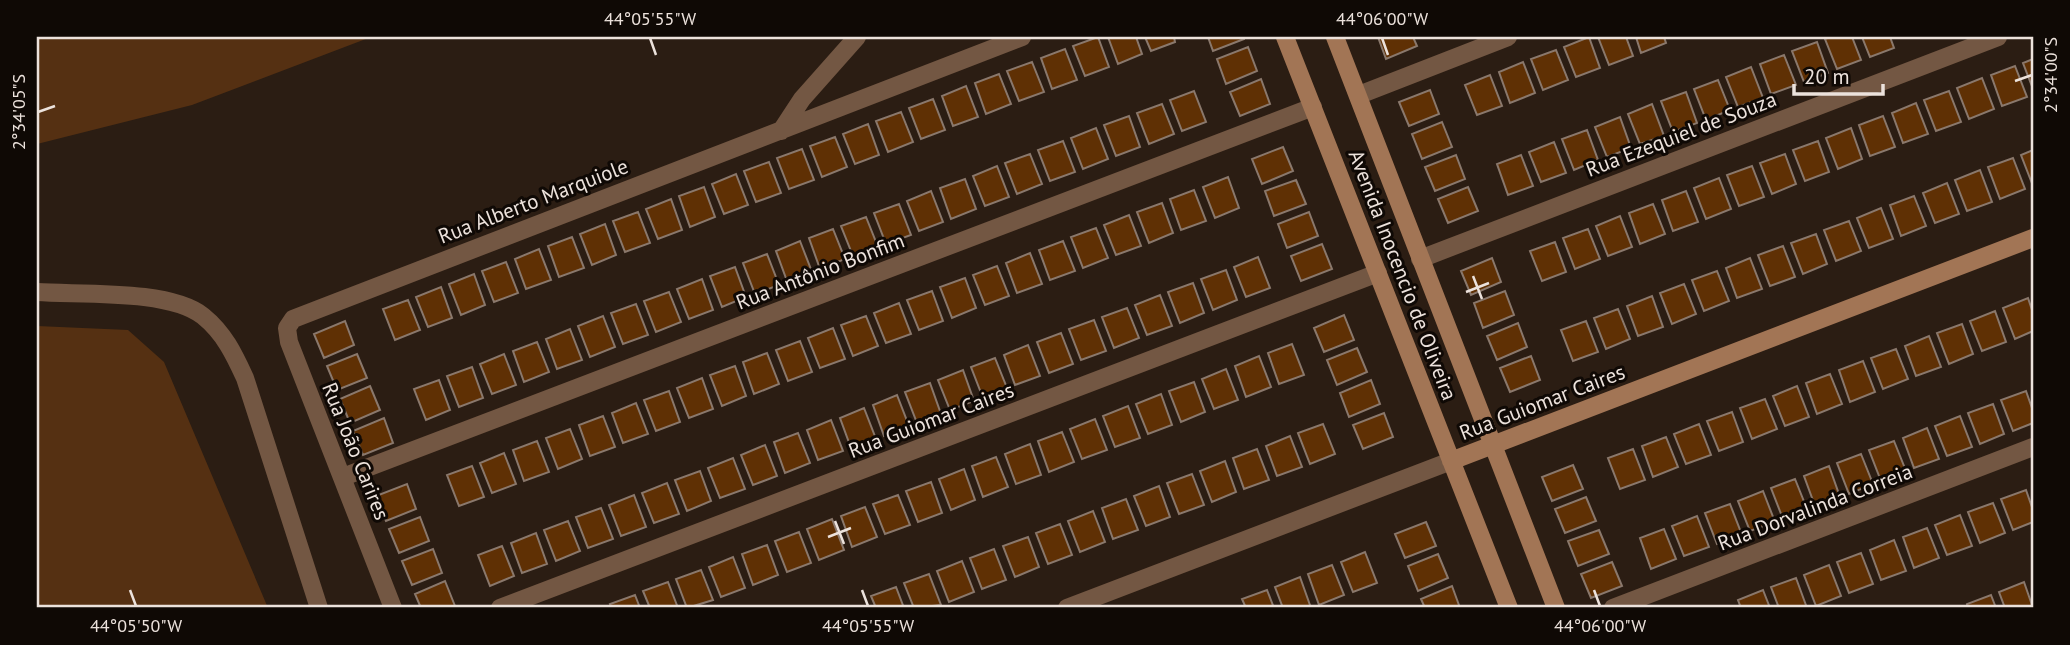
<svg xmlns="http://www.w3.org/2000/svg" width="2070" height="645" font-family="'PT Sans',sans-serif">
  <style>
    .green { fill: #553012 }
    .building { fill: #5f3004; stroke: #8a786c; stroke-width: 2 }
    .lines { fill: none; stroke-linecap: round; stroke-linejoin: round }
    .street { stroke: #735743; stroke-width: 18 }
    .secondary { stroke: #a27555; stroke-width: 18 }
    .ticks { fill: none; stroke: #ece2dc; stroke-width: 2.5 }
    .labels { text-anchor: middle; dominant-baseline: central; stroke-width: 6; stroke-linejoin: round; paint-order: stroke }
    .street-label { font-size: 21px; fill: #ece2dc; stroke: #0f0905 }
    .neatline { fill: none; stroke: #ece2dc; stroke-width: 2.5 }
    .ticks-label { font-size: 18px; text-anchor: middle; fill: #ece2dc }
  </style>
  <rect width="100%" height="100%" fill="#2b1d13"/>
  <!-- green -->
  <path class="green" d="M 37,37 L 371,37 L 192,105 L 37,144 Z
    M 37,326 L 128,330 L 164,362 L 268,608 L 37,608 Z"/>
  <!-- building -->
  <path class="building" d="M 1098,37 L 1109,67 L 1085,76 L 1073,46 Z
    M 1108,37 L 1136,37 L 1142,54 L 1118,64 Z
    M 1145,37 L 1174,37 L 1175,42 L 1151,51 Z
    M 1208,37 L 1244,37 L 1244,39 L 1213,51 Z
    M 1378,37 L 1413,37 L 1417,46 L 1386,59 Z
    M 1589,37 L 1600,68 L 1576,77 L 1564,47 Z
    M 1598,37 L 1626,37 L 1633,56 L 1609,65 Z
    M 1636,37 L 1664,37 L 1666,43 L 1641,53 Z
    M 1830,37 L 1852,37 L 1861,60 L 1837,69 L 1825,39 Z
    M 1862,37 L 1890,37 L 1894,48 L 1870,57 Z
    M 1817,42 L 1828,73 L 1804,82 L 1792,51 Z
    M 1248,47 L 1257,71 L 1226,84 L 1217,59 Z
    M 1065,49 L 1077,80 L 1052,89 L 1041,58 Z
    M 1556,50 L 1568,80 L 1543,90 L 1531,59 Z
    M 1784,55 L 1796,85 L 1771,94 L 1760,64 Z
    M 2033,59 L 2033,89 L 2023,63 Z
    M 1032,62 L 1044,92 L 1019,101 L 1007,71 Z
    M 1523,62 L 1535,93 L 1510,103 L 1499,72 Z
    M 2015,66 L 2027,97 L 2002,106 L 1991,75 Z
    M 1751,67 L 1763,98 L 1738,107 L 1726,77 Z
    M 999,74 L 1011,104 L 986,114 L 975,83 Z
    M 1490,75 L 1502,106 L 1477,115 L 1465,85 Z
    M 1982,78 L 1994,109 L 1969,119 L 1957,88 Z
    M 1261,79 L 1270,104 L 1240,116 L 1230,92 Z
    M 1718,80 L 1730,110 L 1706,120 L 1694,89 Z
    M 966,86 L 978,117 L 953,126 L 942,96 Z
    M 1430,90 L 1439,114 L 1409,126 L 1399,102 Z
    M 1194,91 L 1206,122 L 1182,131 L 1170,100 Z
    M 1949,91 L 1961,122 L 1936,131 L 1924,100 Z
    M 1686,92 L 1697,123 L 1673,132 L 1661,101 Z
    M 933,99 L 945,130 L 921,139 L 909,108 Z
    M 1916,103 L 1928,134 L 1903,143 L 1892,113 Z
    M 1162,104 L 1174,134 L 1149,144 L 1137,113 Z
    M 1652,104 L 1664,136 L 1640,144 L 1628,114 Z
    M 901,112 L 913,142 L 888,152 L 876,121 Z
    M 1129,116 L 1140,147 L 1116,156 L 1104,125 Z
    M 1883,116 L 1895,147 L 1870,156 L 1859,125 Z
    M 1620,117 L 1631,148 L 1607,157 L 1595,127 Z
    M 1442,122 L 1452,147 L 1422,159 L 1412,134 Z
    M 868,124 L 879,155 L 855,164 L 843,134 Z
    M 1096,128 L 1108,159 L 1083,169 L 1071,138 Z
    M 1851,128 L 1862,159 L 1838,169 L 1826,138 Z
    M 1587,130 L 1598,160 L 1574,170 L 1562,139 Z
    M 835,137 L 847,167 L 822,177 L 810,146 Z
    M 1063,141 L 1075,172 L 1050,181 L 1038,150 Z
    M 1818,141 L 1829,172 L 1805,181 L 1793,150 Z
    M 1554,142 L 1566,173 L 1541,182 L 1529,152 Z
    M 1283,147 L 1293,171 L 1262,184 L 1252,159 Z
    M 802,149 L 814,180 L 789,189 L 777,158 Z
    M 2033,150 L 2033,186 L 2021,155 Z
    M 1030,154 L 1042,184 L 1017,194 L 1005,163 Z
    M 1785,154 L 1796,184 L 1772,194 L 1760,163 Z
    M 1456,155 L 1465,179 L 1435,191 L 1425,167 Z
    M 1521,155 L 1533,186 L 1508,195 L 1497,164 Z
    M 2013,158 L 2025,189 L 2000,199 L 1988,167 Z
    M 769,162 L 781,193 L 756,202 L 744,171 Z
    M 997,166 L 1009,197 L 985,206 L 973,176 Z
    M 1752,166 L 1764,197 L 1739,206 L 1727,175 Z
    M 1980,170 L 1992,202 L 1967,211 L 1955,180 Z
    M 736,174 L 748,205 L 724,214 L 712,184 Z
    M 1228,177 L 1239,208 L 1215,218 L 1203,187 Z
    M 1719,178 L 1731,209 L 1706,219 L 1694,188 Z
    M 965,179 L 976,209 L 951,219 L 940,188 Z
    M 1296,180 L 1306,204 L 1274,216 L 1265,191 Z
    M 1947,183 L 1959,214 L 1935,223 L 1923,193 Z
    M 704,187 L 715,217 L 690,227 L 679,196 Z
    M 1468,187 L 1478,211 L 1448,223 L 1438,199 Z
    M 1194,190 L 1206,221 L 1181,230 L 1170,199 Z
    M 931,191 L 943,222 L 919,231 L 907,201 Z
    M 1686,191 L 1698,222 L 1673,231 L 1662,200 Z
    M 1914,196 L 1926,226 L 1901,236 L 1890,205 Z
    M 671,199 L 682,230 L 658,239 L 646,209 Z
    M 1162,203 L 1173,233 L 1149,243 L 1137,212 Z
    M 899,204 L 911,235 L 886,244 L 874,213 Z
    M 1653,204 L 1665,234 L 1640,244 L 1629,213 Z
    M 1881,208 L 1893,239 L 1869,248 L 1857,218 Z
    M 638,212 L 650,243 L 625,252 L 613,221 Z
    M 1309,212 L 1318,236 L 1287,248 L 1278,224 Z
    M 1129,215 L 1141,246 L 1116,255 L 1104,225 Z
    M 1620,216 L 1632,247 L 1608,256 L 1596,226 Z
    M 866,217 L 878,247 L 853,256 L 841,226 Z
    M 1849,221 L 1861,251 L 1836,261 L 1824,230 Z
    M 605,224 L 616,255 L 592,265 L 580,234 Z
    M 1096,228 L 1108,258 L 1083,268 L 1071,237 Z
    M 833,229 L 845,259 L 820,269 L 809,238 Z
    M 1588,229 L 1600,259 L 1575,269 L 1563,238 Z
    M 1816,234 L 1827,264 L 1803,274 L 1791,243 Z
    M 572,237 L 584,268 L 559,277 L 548,246 Z
    M 800,241 L 812,272 L 787,281 L 776,251 Z
    M 1063,241 L 1075,271 L 1050,280 L 1039,250 Z
    M 1555,242 L 1566,272 L 1542,281 L 1530,251 Z
    M 1322,244 L 1332,269 L 1301,281 L 1291,256 Z
    M 1783,246 L 1795,277 L 1770,286 L 1758,255 Z
    M 539,249 L 551,280 L 526,289 L 515,259 Z
    M 1030,253 L 1042,284 L 1017,293 L 1006,263 Z
    M 767,254 L 779,285 L 755,294 L 743,263 Z
    M 1258,257 L 1270,288 L 1246,297 L 1234,267 Z
    M 1492,258 L 1501,282 L 1471,295 L 1461,271 Z
    M 1750,258 L 1762,289 L 1737,298 L 1726,268 Z
    M 506,262 L 518,293 L 494,302 L 482,271 Z
    M 997,266 L 1009,296 L 985,305 L 973,275 Z
    M 735,267 L 746,297 L 722,307 L 710,276 Z
    M 1226,270 L 1237,300 L 1213,310 L 1201,279 Z
    M 1717,271 L 1729,301 L 1704,311 L 1692,280 Z
    M 474,274 L 485,305 L 461,315 L 449,284 Z
    M 965,278 L 976,308 L 952,318 L 940,287 Z
    M 702,279 L 713,310 L 689,319 L 677,289 Z
    M 1193,283 L 1204,313 L 1180,323 L 1168,292 Z
    M 1684,284 L 1696,314 L 1672,324 L 1660,293 Z
    M 441,287 L 452,318 L 428,327 L 416,297 Z
    M 932,291 L 943,321 L 919,330 L 907,300 Z
    M 1505,291 L 1514,315 L 1483,328 L 1474,303 Z
    M 669,292 L 681,322 L 656,332 L 644,301 Z
    M 1160,295 L 1172,326 L 1147,335 L 1135,305 Z
    M 1652,296 L 1663,327 L 1638,336 L 1627,306 Z
    M 2028,298 L 2033,313 L 2033,331 L 2015,339 L 2003,308 Z
    M 408,300 L 420,330 L 395,340 L 383,309 Z
    M 899,303 L 911,334 L 886,343 L 874,313 Z
    M 636,304 L 648,335 L 623,344 L 611,313 Z
    M 1127,308 L 1139,338 L 1114,348 L 1102,317 Z
    M 1618,309 L 1630,339 L 1606,349 L 1594,318 Z
    M 1995,311 L 2006,342 L 1982,351 L 1970,321 Z
    M 1344,315 L 1354,340 L 1324,352 L 1314,328 Z
    M 603,316 L 615,347 L 590,357 L 578,326 Z
    M 866,316 L 878,346 L 853,356 L 841,325 Z
    M 1094,320 L 1106,351 L 1081,360 L 1069,329 Z
    M 345,321 L 354,345 L 324,358 L 314,334 Z
    M 1586,321 L 1598,352 L 1573,361 L 1561,330 Z
    M 1518,323 L 1527,347 L 1497,360 L 1487,336 Z
    M 1962,324 L 1973,354 L 1949,364 L 1937,333 Z
    M 833,328 L 845,359 L 820,368 L 808,338 Z
    M 570,329 L 582,360 L 557,369 L 546,339 Z
    M 1061,333 L 1073,364 L 1049,373 L 1037,342 Z
    M 1929,336 L 1941,367 L 1916,376 L 1905,346 Z
    M 800,341 L 812,372 L 788,381 L 776,350 Z
    M 537,342 L 549,372 L 524,382 L 513,351 Z
    M 1292,344 L 1304,375 L 1279,384 L 1268,353 Z
    M 1028,345 L 1040,376 L 1015,385 L 1004,355 Z
    M 1357,348 L 1367,372 L 1337,385 L 1327,360 Z
    M 1896,349 L 1908,379 L 1883,389 L 1871,358 Z
    M 767,353 L 779,384 L 754,394 L 743,362 Z
    M 357,354 L 367,378 L 337,390 L 327,366 Z
    M 504,354 L 516,385 L 492,394 L 480,364 Z
    M 1259,356 L 1271,387 L 1246,397 L 1235,366 Z
    M 1531,356 L 1540,380 L 1510,392 L 1500,368 Z
    M 995,358 L 1007,388 L 983,398 L 971,367 Z
    M 1863,361 L 1875,392 L 1850,402 L 1839,370 Z
    M 735,366 L 746,396 L 722,406 L 710,375 Z
    M 472,367 L 483,398 L 459,407 L 447,376 Z
    M 1226,369 L 1238,400 L 1214,409 L 1202,379 Z
    M 963,370 L 974,401 L 950,410 L 938,380 Z
    M 1830,374 L 1842,404 L 1817,414 L 1806,383 Z
    M 702,378 L 713,409 L 689,418 L 677,388 Z
    M 439,380 L 450,410 L 426,420 L 414,389 Z
    M 1371,380 L 1380,404 L 1349,417 L 1340,393 Z
    M 1194,382 L 1205,412 L 1181,422 L 1169,391 Z
    M 930,383 L 941,414 L 917,423 L 905,392 Z
    M 370,386 L 380,410 L 350,423 L 340,399 Z
    M 1797,386 L 1809,417 L 1785,426 L 1773,396 Z
    M 669,391 L 680,422 L 656,431 L 644,400 Z
    M 2026,391 L 2033,411 L 2033,423 L 2013,431 L 2001,400 Z
    M 1161,394 L 1172,425 L 1148,434 L 1136,404 Z
    M 897,395 L 909,426 L 884,436 L 873,405 Z
    M 1765,399 L 1777,429 L 1752,439 L 1740,408 Z
    M 636,403 L 648,434 L 623,443 L 612,413 Z
    M 1993,404 L 2004,434 L 1980,444 L 1968,413 Z
    M 1128,406 L 1140,438 L 1115,447 L 1103,416 Z
    M 864,408 L 876,439 L 851,448 L 840,418 Z
    M 1732,412 L 1743,442 L 1719,451 L 1707,421 Z
    M 1384,413 L 1393,437 L 1363,449 L 1353,425 Z
    M 603,416 L 615,447 L 590,456 L 579,425 Z
    M 1960,416 L 1972,447 L 1947,456 L 1935,426 Z
    M 384,418 L 393,443 L 363,455 L 353,431 Z
    M 1095,419 L 1107,450 L 1082,459 L 1070,429 Z
    M 831,420 L 843,451 L 818,460 L 807,430 Z
    M 1323,424 L 1335,454 L 1310,464 L 1298,433 Z
    M 1699,424 L 1711,455 L 1686,464 L 1674,434 Z
    M 1927,428 L 1939,459 L 1914,468 L 1903,438 Z
    M 570,429 L 582,459 L 558,469 L 546,438 Z
    M 1062,432 L 1074,462 L 1049,472 L 1038,441 Z
    M 798,433 L 810,463 L 785,473 L 774,442 Z
    M 1290,436 L 1302,467 L 1277,476 L 1266,446 Z
    M 1666,437 L 1678,467 L 1653,477 L 1642,446 Z
    M 537,441 L 549,472 L 524,481 L 513,450 Z
    M 1894,441 L 1906,471 L 1881,481 L 1869,450 Z
    M 1030,444 L 1041,475 L 1016,484 L 1005,454 Z
    M 765,445 L 777,476 L 753,485 L 741,455 Z
    M 1257,449 L 1269,480 L 1244,489 L 1233,458 Z
    M 1633,449 L 1645,480 L 1620,489 L 1608,458 Z
    M 504,453 L 516,484 L 492,493 L 480,463 Z
    M 1861,454 L 1873,484 L 1849,494 L 1837,463 Z
    M 996,457 L 1008,487 L 983,497 L 972,466 Z
    M 733,458 L 745,489 L 720,498 L 708,468 Z
    M 1225,461 L 1236,492 L 1212,502 L 1200,471 Z
    M 1573,465 L 1583,489 L 1552,501 L 1542,477 Z
    M 472,466 L 484,497 L 459,506 L 447,475 Z
    M 1829,466 L 1840,497 L 1815,506 L 1804,476 Z
    M 964,469 L 975,500 L 951,510 L 939,479 Z
    M 700,471 L 711,501 L 687,511 L 675,480 Z
    M 1192,474 L 1204,505 L 1179,514 L 1167,483 Z
    M 1795,479 L 1807,509 L 1783,519 L 1771,488 Z
    M 931,482 L 942,513 L 918,522 L 906,491 Z
    M 667,483 L 679,514 L 654,523 L 642,493 Z
    M 407,484 L 416,509 L 386,521 L 376,496 Z
    M 1159,486 L 1170,517 L 1146,526 L 1134,496 Z
    M 2026,490 L 2033,510 L 2033,522 L 2013,530 L 2001,499 Z
    M 1763,491 L 1775,522 L 1750,531 L 1738,501 Z
    M 634,495 L 646,527 L 621,536 L 609,505 Z
    M 898,495 L 910,525 L 885,534 L 873,504 Z
    M 1586,497 L 1596,521 L 1565,533 L 1555,509 Z
    M 1126,499 L 1138,530 L 1113,539 L 1102,508 Z
    M 1993,503 L 2005,533 L 1980,543 L 1968,512 Z
    M 1730,504 L 1742,535 L 1717,544 L 1705,513 Z
    M 865,507 L 877,537 L 852,547 L 841,516 Z
    M 601,508 L 613,539 L 588,548 L 576,517 Z
    M 1093,511 L 1105,542 L 1080,552 L 1068,521 Z
    M 1960,515 L 1972,546 L 1947,555 L 1935,525 Z
    M 1697,516 L 1709,547 L 1684,556 L 1672,526 Z
    M 420,517 L 429,541 L 399,553 L 389,529 Z
    M 832,519 L 844,550 L 819,560 L 807,529 Z
    M 568,521 L 580,551 L 556,561 L 544,530 Z
    M 1426,522 L 1436,546 L 1405,558 L 1395,534 Z
    M 1060,524 L 1072,555 L 1048,564 L 1036,533 Z
    M 1927,528 L 1939,558 L 1914,568 L 1903,537 Z
    M 1664,529 L 1676,559 L 1651,569 L 1640,538 Z
    M 1599,530 L 1609,554 L 1578,566 L 1568,541 Z
    M 799,532 L 811,563 L 787,572 L 775,541 Z
    M 536,533 L 547,564 L 522,573 L 511,543 Z
    M 1028,537 L 1039,567 L 1015,577 L 1003,546 Z
    M 1894,540 L 1906,571 L 1881,580 L 1870,550 Z
    M 767,545 L 778,575 L 753,585 L 742,554 Z
    M 502,546 L 514,576 L 490,586 L 478,555 Z
    M 433,549 L 442,573 L 412,585 L 402,561 Z
    M 994,549 L 1006,580 L 982,589 L 970,558 Z
    M 1365,552 L 1377,583 L 1353,592 L 1341,562 Z
    M 1861,553 L 1873,584 L 1849,593 L 1837,562 Z
    M 1438,554 L 1448,578 L 1418,591 L 1408,566 Z
    M 733,557 L 745,588 L 721,597 L 709,567 Z
    M 962,561 L 974,592 L 949,602 L 937,571 Z
    M 1612,562 L 1622,586 L 1591,598 L 1581,574 Z
    M 1332,565 L 1344,595 L 1319,605 L 1308,574 Z
    M 1829,565 L 1841,596 L 1816,606 L 1804,575 Z
    M 701,570 L 713,600 L 687,608 L 676,579 Z
    M 929,574 L 941,605 L 914,608 L 904,583 Z
    M 1300,577 L 1311,608 L 1283,608 L 1275,587 Z
    M 1796,578 L 1807,608 L 1779,608 L 1771,587 Z
    M 445,581 L 455,606 L 421,608 L 415,594 Z
    M 668,582 L 678,608 L 650,608 L 643,591 Z
    M 2024,582 L 2033,608 L 2005,608 L 1999,592 Z
    M 1452,586 L 1460,608 L 1425,608 L 1421,599 Z
    M 896,587 L 904,608 L 876,608 L 871,596 Z
    M 1267,590 L 1274,608 L 1246,608 L 1242,599 Z
    M 1763,590 L 1770,608 L 1741,608 L 1738,600 Z
    M 635,595 L 640,608 L 612,608 L 610,604 Z
    M 1991,595 L 1996,608 L 1968,608 L 1967,604 Z"/>
  <g class="lines">
    <!-- street -->
    <path class="street" d="M 1359,95 L 1508,37
      M 781,131 L 802,99 L 857,37
      M 1420,259 L 1998,37
      M 37,292 C 80,295 169,289 203,316 C 224,333 234,354 245,378 L 319,608
      M 343,477 L 1313,107
      M 393,608 L 289,342 L 287,328 L 293,319 L 1022,37
      M 500,608 L 1378,273
      M 1067,608 L 1451,461
      M 1613,608 L 2033,447"/>
    <!-- secondary -->
    <path class="secondary" d="M 1285,37 L 1509,608
      M 1335,37 L 1556,608
      M 1451,461 L 2033,238"/>
  </g>
  <!-- ticks -->
  <path class="ticks" d="M 650,38 L 656,55M 1382,38 L 1388,55M 2015,81 L 2032,75M 38,112 L 55,106M 1473,276 L 1482,299M 1466,292 L 1489,283M 835,521 L 844,544M 828,537 L 851,528M 130,590 L 136,606M 862,590 L 868,606M 1594,590 L 1600,606"/>
  <g class="labels">
    <!-- street labels -->
    <g class="street-label">
      <text transform="translate(1681 134) rotate(-21)">Rua Ezequiel de Souza</text>
      <text transform="translate(533 201) rotate(-21)">Rua Alberto Marquiole</text>
      <text transform="translate(820 271) rotate(-21)">Rua Antônio Bonfim</text>
      <text transform="translate(1403 275) rotate(69)">Avenida Inocencio de Oliveira</text>
      <text transform="translate(1542 402) rotate(-21)">Rua Guiomar Caires</text>
      <text transform="translate(931 420) rotate(-21)">Rua Guiomar Caires</text>
      <text transform="translate(356 451) rotate(68)">Rua João Carires</text>
      <text transform="translate(1815 507) rotate(-21)">Rua Dorvalinda Correia</text>
    </g>
  </g>
  <!-- border -->
  <rect width="2070" height="645" fill="none" stroke="#0f0905" stroke-width="77"/>
  <!-- scale -->
  <path d="M1794 84v10h89v-10" fill="none" stroke="#ece2dc" stroke-width="3.5"/>
  <text x="1804" y="84" font-size="21" fill="#ece2dc" stroke="#0f0905" stroke-width="5" paint-order="stroke">20 m</text>
  <rect x="38" y="38" width="1994" height="568" class="neatline"/>
  <g class="ticks-label">
    <text x="650" y="25">44°05'55"W</text>
    <text x="1382" y="25">44°06'00"W</text>
    <text transform="translate(2051 75) rotate(-90)" y="6">2°34'00"S</text>
    <text transform="translate(19 112) rotate(-90)" y="6">2°34'05"S</text>
    <text x="136" y="632">44°05'50"W</text>
    <text x="868" y="632">44°05'55"W</text>
    <text x="1600" y="632">44°06'00"W</text>
  </g>
</svg>
